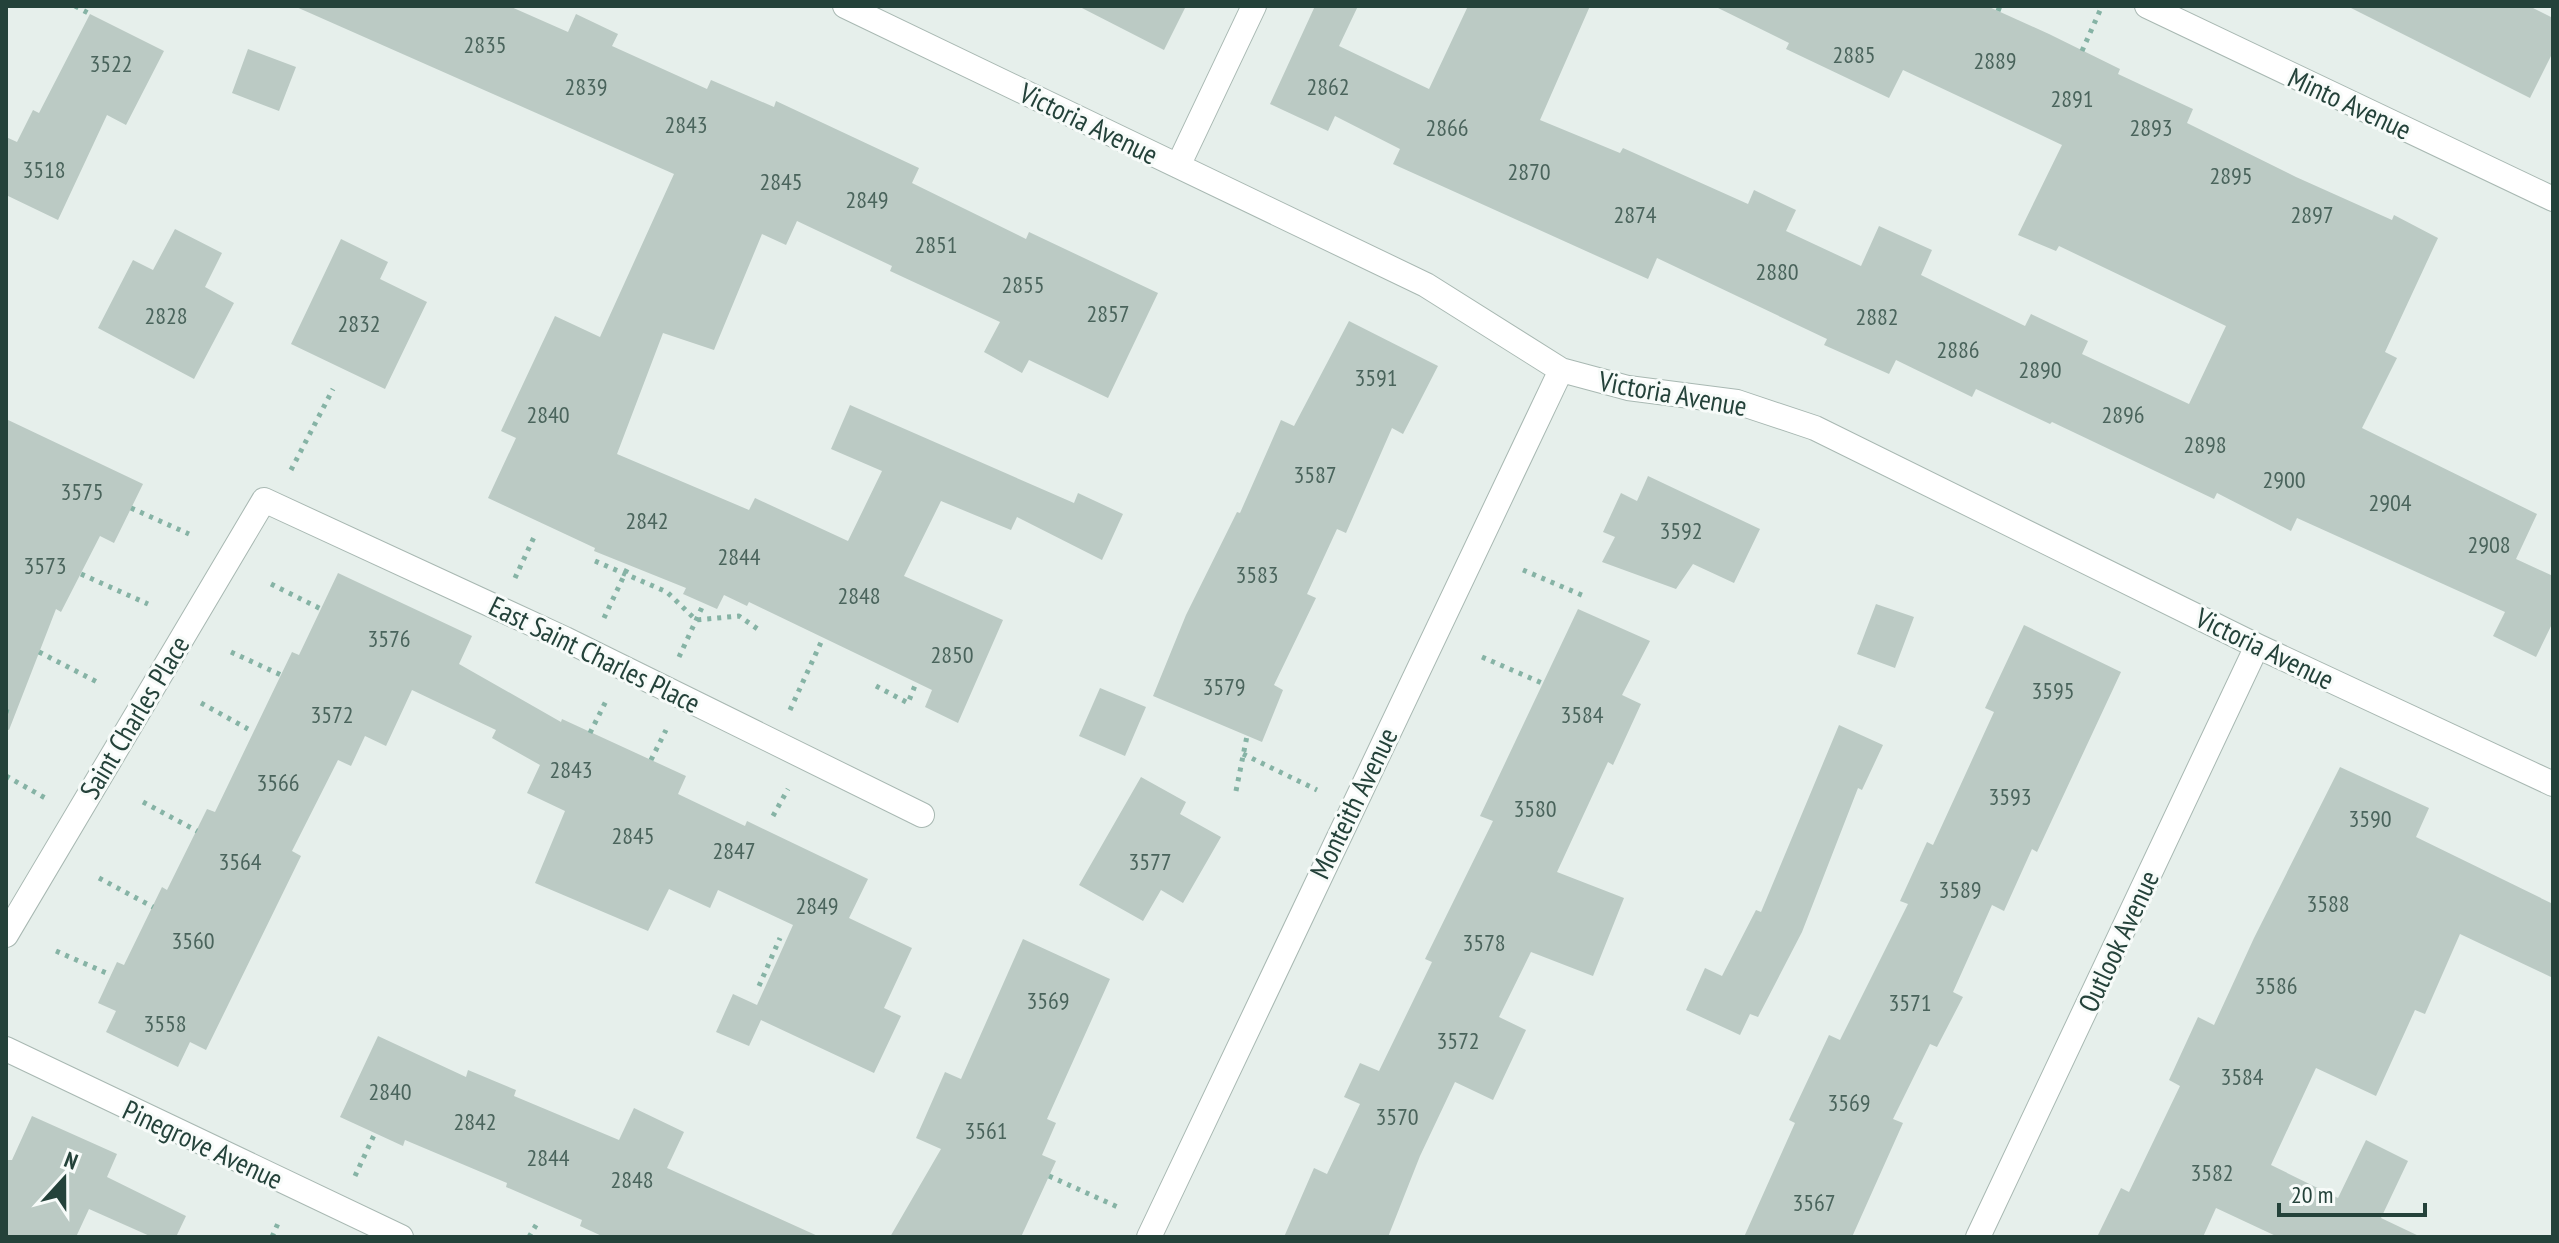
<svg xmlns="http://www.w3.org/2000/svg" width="2559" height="1243" font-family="'PT Sans Narrow',sans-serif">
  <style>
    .building { fill: #bbcac4 }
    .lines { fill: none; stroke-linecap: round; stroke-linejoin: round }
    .minor-casing { stroke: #a8b8b2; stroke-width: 26 }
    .path { stroke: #86b3a5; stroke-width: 5; stroke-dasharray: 4 6; stroke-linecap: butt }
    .minor { stroke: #fff; stroke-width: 24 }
    .labels { text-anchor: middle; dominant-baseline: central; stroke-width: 6; stroke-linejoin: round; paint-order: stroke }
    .number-label { font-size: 24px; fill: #4a645c }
    .street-label { font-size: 28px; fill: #24423a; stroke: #f7fbf9 }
  </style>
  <rect width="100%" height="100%" fill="#e6efeb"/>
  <!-- building -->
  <path class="building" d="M 294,6 L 509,6 L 568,32 L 576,14 L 618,34 L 612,46 L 707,89 L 711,80 L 774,107 L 776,101 L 919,168 L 912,183 L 1026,239 L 1029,232 L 1158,293 L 1108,398 L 1029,360 L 1022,373 L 984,352 L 1000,322 L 890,271 L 892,266 L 797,221 L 786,245 L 762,234 L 714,350 L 663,333 L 617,454 L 749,510 L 755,498 L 848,541 L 882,471 L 831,449 L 850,405 L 1074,503 L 1078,493 L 1123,514 L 1102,560 L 1017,517 L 1011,530 L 941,501 L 904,576 L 1003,620 L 958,723 L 925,707 L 932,690 L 749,602 L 747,606 L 724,595 L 717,609 L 683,594 L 686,588 L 594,551 L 595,548 L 488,498 L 516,438 L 501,431 L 555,316 L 600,337 L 674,174 Z
    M 1078,6 L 1186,6 L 1164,50 Z
    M 1315,6 L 1358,6 L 1339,46 L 1429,89 L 1468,6 L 1590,6 L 1540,120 L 1620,153 L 1623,148 L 1748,204 L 1754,190 L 1796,210 L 1786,231 L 1861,266 L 1879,226 L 1932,250 L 1921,275 L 2025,326 L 2031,314 L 2088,341 L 2082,354 L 2189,404 L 2226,326 L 2059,246 L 2056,251 L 2018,235 L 2062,145 L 1903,70 L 1889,98 L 1786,49 L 1789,43 L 1714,6 L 1987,6 L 2049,34 L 2120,69 L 2118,74 L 2193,109 L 2187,123 L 2296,177 L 2392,220 L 2394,215 L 2438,238 L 2385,352 L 2397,358 L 2362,428 L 2537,514 L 2516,559 L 2553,576 L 2553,622 L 2536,657 L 2493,636 L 2505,612 L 2297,518 L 2291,531 L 2217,493 L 2214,499 L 2052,422 L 2050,424 L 1976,389 L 1972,397 L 1896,360 L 1889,374 L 1824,345 L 1827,339 L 1657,258 L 1648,279 L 1393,164 L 1400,149 L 1335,116 L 1328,131 L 1270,104 Z
    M 2347,6 L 2529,6 L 2553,18 L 2553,52 L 2530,98 Z
    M 90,14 L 164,51 L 126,125 L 107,115 L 58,220 L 6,195 L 6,137 L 17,142 L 33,110 L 39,113 Z
    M 248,49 L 296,67 L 279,111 L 232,93 Z
    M 175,229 L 222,253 L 205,287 L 234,303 L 194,379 L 98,328 L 133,260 L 153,270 Z
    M 341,239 L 388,262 L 380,279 L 427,302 L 385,389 L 291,344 Z
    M 1349,321 L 1438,366 L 1403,434 L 1392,428 L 1346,533 L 1337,529 L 1307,594 L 1316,598 L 1274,685 L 1283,690 L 1262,742 L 1153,696 L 1186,615 L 1237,512 L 1240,513 L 1281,420 L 1294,426 Z
    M 6,419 L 143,484 L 114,543 L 100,536 L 61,612 L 56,609 L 9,730 L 6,729 Z
    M 1648,476 L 1760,529 L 1734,583 L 1693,564 L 1676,589 L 1602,562 L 1615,537 L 1603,532 L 1621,493 L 1637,501 Z
    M 338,573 L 472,636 L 459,664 L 561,722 L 562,719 L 686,776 L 678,794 L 745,826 L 747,821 L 868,879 L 849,918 L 912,948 L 884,1008 L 901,1016 L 874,1073 L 761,1020 L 749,1046 L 716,1032 L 733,994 L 757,1005 L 793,925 L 718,890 L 710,908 L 669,889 L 648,931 L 535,883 L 565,811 L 527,793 L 540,765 L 492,738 L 496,730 L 412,690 L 386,746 L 365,736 L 351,766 L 338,760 L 292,851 L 301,856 L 206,1050 L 190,1042 L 178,1067 L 106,1032 L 116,1011 L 98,1003 L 117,962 L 124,965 L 162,887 L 167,890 L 207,809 L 215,812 L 292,652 L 299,655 Z
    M 1876,604 L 1914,617 L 1895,668 L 1857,654 Z
    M 1578,609 L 1650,641 L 1622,695 L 1641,704 L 1613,765 L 1608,762 L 1557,872 L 1624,898 L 1593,976 L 1531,952 L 1499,1017 L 1526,1030 L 1493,1100 L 1455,1082 L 1420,1156 L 1388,1237 L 1284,1237 L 1314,1168 L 1327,1174 L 1360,1104 L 1344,1097 L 1360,1063 L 1379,1071 L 1432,962 L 1425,959 L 1493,821 L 1480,816 Z
    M 2024,625 L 2121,672 L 2037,852 L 2032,849 L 2004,911 L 1992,905 L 1953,992 L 1963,997 L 1937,1047 L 1930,1044 L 1893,1119 L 1903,1123 L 1852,1237 L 1744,1237 L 1795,1123 L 1789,1120 L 1829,1035 L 1840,1040 L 1908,904 L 1900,901 L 1927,842 L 1933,845 L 1994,712 L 1985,708 Z
    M 1100,688 L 1146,707 L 1125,756 L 1079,736 Z
    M 1839,725 L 1883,745 L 1862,790 L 1858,788 L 1802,932 L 1758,1017 L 1750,1014 L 1740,1035 L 1686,1010 L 1705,968 L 1722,976 L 1756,910 L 1761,912 Z
    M 2340,767 L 2429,808 L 2416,837 L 2553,904 L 2553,978 L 2460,934 L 2425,1014 L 2415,1010 L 2376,1096 L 2316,1068 L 2271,1165 L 2338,1198 L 2366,1140 L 2408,1161 L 2381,1218 L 2421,1237 L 2278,1237 L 2216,1208 L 2203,1237 L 2097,1237 L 2121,1188 L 2129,1192 L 2180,1086 L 2169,1080 L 2198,1017 L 2214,1025 L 2254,938 Z
    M 1141,777 L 1186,802 L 1180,814 L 1221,837 L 1183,903 L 1161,890 L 1143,921 L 1079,885 Z
    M 1023,939 L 1110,979 L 1047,1119 L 1056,1123 L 1042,1155 L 1056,1161 L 1021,1237 L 890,1237 L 941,1149 L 916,1138 L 945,1072 L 961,1079 Z
    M 378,1036 L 466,1077 L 468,1070 L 516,1090 L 514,1096 L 619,1140 L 634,1108 L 684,1132 L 667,1168 L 820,1237 L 604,1237 L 580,1226 L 582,1220 L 506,1187 L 507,1183 L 405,1140 L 403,1146 L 340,1117 Z
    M 32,1116 L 117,1154 L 107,1177 L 186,1216 L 176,1237 L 152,1237 L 89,1209 L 76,1237 L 6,1237 L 6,1160 L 12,1160 Z"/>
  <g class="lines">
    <!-- minor casing -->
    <g class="minor-casing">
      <path id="minor" d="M 845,6 L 1426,285 L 1561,370 L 1628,388 L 1737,402 L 1815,428 L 2257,646 L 2553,784
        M 2147,6 L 2553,199
        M 1178,166 L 1254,6
        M 6,935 L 264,500 L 565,639 L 922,815
        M 6,1049 L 401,1237
        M 1149,1237 L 1561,370
        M 1978,1237 L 2257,646"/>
    </g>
    <!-- path -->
    <path class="path" d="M 75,6 L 90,14
      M 1998,11 L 2000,6
      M 2082,51 L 2102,6
      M 291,470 L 333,389
      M 131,508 L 189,534
      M 595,561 L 667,592 L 696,620 L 739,616 L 762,632
      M 1523,570 L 1584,596
      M 81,574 L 148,604
      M 515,578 L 535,535
      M 271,584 L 321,609
      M 604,618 L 629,565
      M 39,652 L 101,684
      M 231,652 L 281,675
      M 679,657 L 704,603
      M 1482,657 L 1542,683
      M 876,686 L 908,703 L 916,683
      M 201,703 L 248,729
      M 790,710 L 823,638
      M 6,713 L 8,704
      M 590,733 L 606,701
      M 1243,754 L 1317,790
      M 651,760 L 666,730
      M 6,776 L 47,799
      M 1236,791 L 1247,736
      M 143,802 L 197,831
      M 773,816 L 788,789
      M 99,878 L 153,907
      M 56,951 L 111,975
      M 759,986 L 780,938
      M 355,1176 L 375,1133
      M 1049,1176 L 1120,1208
      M 272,1237 L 279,1221
      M 529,1237 L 539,1220"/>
    <!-- minor -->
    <use href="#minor" class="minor"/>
  </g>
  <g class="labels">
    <!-- number labels -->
    <g class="number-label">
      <text x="485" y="44">2835</text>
      <text x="1854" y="54">2885</text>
      <text x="1995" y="60">2889</text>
      <text x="111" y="63">3522</text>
      <text x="586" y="86">2839</text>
      <text x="1328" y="86">2862</text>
      <text x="2072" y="98">2891</text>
      <text x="686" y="124">2843</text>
      <text x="1447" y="127">2866</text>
      <text x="2151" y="127">2893</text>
      <text x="44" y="169">3518</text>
      <text x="1529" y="171">2870</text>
      <text x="2231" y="175">2895</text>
      <text x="781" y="181">2845</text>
      <text x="867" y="199">2849</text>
      <text x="1635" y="214">2874</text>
      <text x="2312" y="214">2897</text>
      <text x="936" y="244">2851</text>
      <text x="1777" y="271">2880</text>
      <text x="1023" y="284">2855</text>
      <text x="1108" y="313">2857</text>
      <text x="166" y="315">2828</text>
      <text x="1877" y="316">2882</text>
      <text x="359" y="323">2832</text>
      <text x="1958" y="349">2886</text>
      <text x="2040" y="369">2890</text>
      <text x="1376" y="377">3591</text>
      <text x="548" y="414">2840</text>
      <text x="2123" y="414">2896</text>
      <text x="2205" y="444">2898</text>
      <text x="1315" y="474">3587</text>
      <text x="2284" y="479">2900</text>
      <text x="82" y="491">3575</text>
      <text x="2390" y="502">2904</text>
      <text x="647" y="520">2842</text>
      <text x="1681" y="530">3592</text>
      <text x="2489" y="544">2908</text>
      <text x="739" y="556">2844</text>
      <text x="45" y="565">3573</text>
      <text x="1257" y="574">3583</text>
      <text x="859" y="595">2848</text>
      <text x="389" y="638">3576</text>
      <text x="952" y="654">2850</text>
      <text x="1224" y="686">3579</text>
      <text x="2053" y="690">3595</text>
      <text x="332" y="714">3572</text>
      <text x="1582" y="714">3584</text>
      <text x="571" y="769">2843</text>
      <text x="278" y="782">3566</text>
      <text x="2010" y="796">3593</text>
      <text x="1535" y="808">3580</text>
      <text x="2370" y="818">3590</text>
      <text x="633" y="835">2845</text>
      <text x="734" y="850">2847</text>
      <text x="240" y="861">3564</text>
      <text x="1150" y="861">3577</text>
      <text x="1960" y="889">3589</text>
      <text x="2328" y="903">3588</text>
      <text x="817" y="905">2849</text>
      <text x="193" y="940">3560</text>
      <text x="1484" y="942">3578</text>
      <text x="2276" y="985">3586</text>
      <text x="1048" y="1000">3569</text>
      <text x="1910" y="1002">3571</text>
      <text x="165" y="1023">3558</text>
      <text x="1458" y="1040">3572</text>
      <text x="2242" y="1076">3584</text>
      <text x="390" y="1091">2840</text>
      <text x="1849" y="1102">3569</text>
      <text x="1397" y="1116">3570</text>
      <text x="475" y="1121">2842</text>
      <text x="986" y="1130">3561</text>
      <text x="548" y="1157">2844</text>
      <text x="2212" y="1172">3582</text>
      <text x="632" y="1179">2848</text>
      <text x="1814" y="1202">3567</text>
    </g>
    <!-- street labels -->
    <g class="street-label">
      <text transform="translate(2350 103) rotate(25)">Minto Avenue</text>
      <text transform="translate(1089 123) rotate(26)">Victoria Avenue</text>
      <text transform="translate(1673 393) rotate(10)">Victoria Avenue</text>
      <text transform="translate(2265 648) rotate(26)">Victoria Avenue</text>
      <text transform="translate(595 654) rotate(26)">East Saint Charles Place</text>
      <text transform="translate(134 717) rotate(-59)">Saint Charles Place</text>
      <text transform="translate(1353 803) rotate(-64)">Monteith Avenue</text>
      <text transform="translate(2118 941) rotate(-65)">Outlook Avenue</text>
      <text transform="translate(203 1144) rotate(25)">Pinegrove Avenue</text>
    </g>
  </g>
  <!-- border -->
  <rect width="2559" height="1243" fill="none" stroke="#24423a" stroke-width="16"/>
  <!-- north arrow -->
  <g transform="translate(64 1179) rotate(21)" stroke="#f7fbf9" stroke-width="6" paint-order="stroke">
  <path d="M0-6L14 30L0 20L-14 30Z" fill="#24423a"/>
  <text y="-12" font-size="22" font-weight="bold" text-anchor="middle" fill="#24423a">N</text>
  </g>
  <!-- scale -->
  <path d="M2279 1203v12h146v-12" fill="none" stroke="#24423a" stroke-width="4"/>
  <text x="2291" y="1203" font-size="24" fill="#24423a" stroke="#f7fbf9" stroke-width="6" paint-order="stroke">20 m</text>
</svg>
